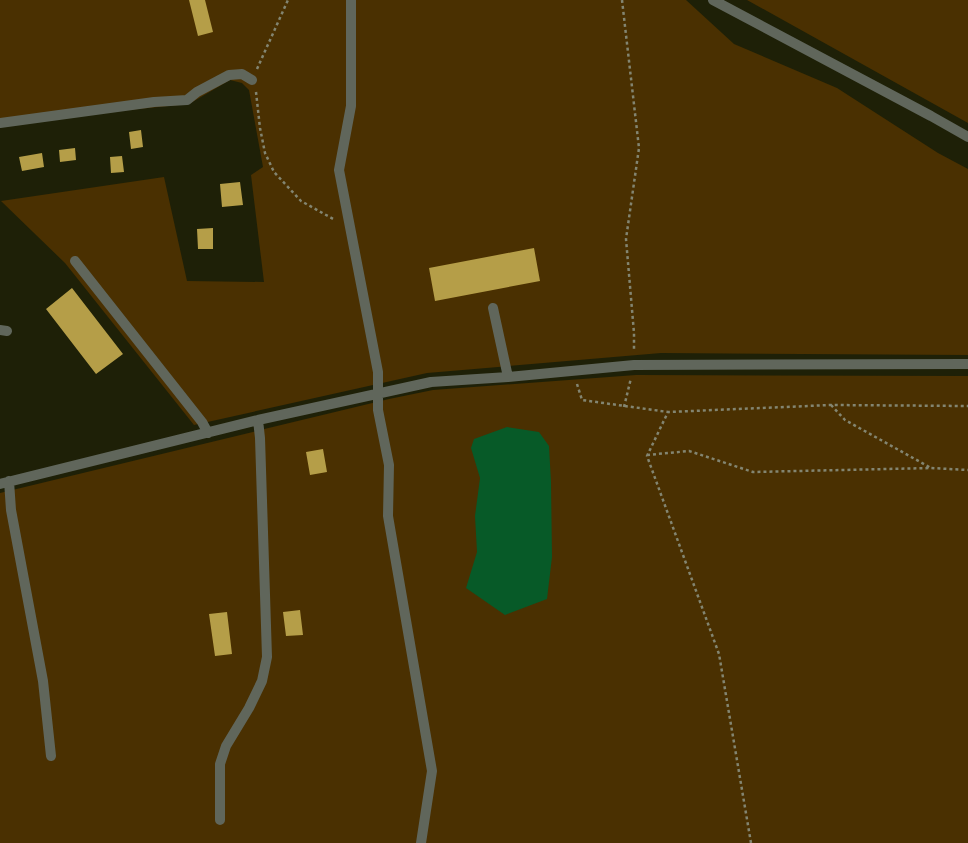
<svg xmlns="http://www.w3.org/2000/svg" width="968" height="843" font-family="'Fira Sans Condensed',sans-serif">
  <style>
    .green { fill: #4a3001 }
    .water { fill: #075a28 }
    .building { fill: #b59e48 }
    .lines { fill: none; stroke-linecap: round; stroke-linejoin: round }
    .path { stroke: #838571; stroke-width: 2.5; stroke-dasharray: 3 3; stroke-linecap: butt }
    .minor { stroke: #60665b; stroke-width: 10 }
  </style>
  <rect width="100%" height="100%" fill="#1e2007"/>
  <!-- green -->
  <path class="green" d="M 0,0 L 686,0 L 734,44 L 837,88 L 938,153 L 968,169 L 968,355 L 661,353 L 427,373 L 194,425 L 65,263 L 1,201 L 164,177 L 187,281 L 264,282 L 251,175 L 263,167 L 249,90 L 242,83 L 230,80 L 189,104 L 128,110 L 0,127 Z
    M 747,0 L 968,0 L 968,123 Z
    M 636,375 L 968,376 L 968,843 L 0,843 L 0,493 L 389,399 L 433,390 Z"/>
  <!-- water -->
  <path class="water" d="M 507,427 L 539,432 L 549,446 L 551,482 L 552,557 L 547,599 L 505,615 L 466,588 L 477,552 L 475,516 L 480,478 L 471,448 L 474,439 Z"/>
  <!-- building -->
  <path class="building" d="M 189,0 L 205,0 L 213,32 L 198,36 Z
    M 141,130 L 143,147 L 131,149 L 129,132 Z
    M 75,148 L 76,160 L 60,162 L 59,150 Z
    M 42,153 L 44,167 L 22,171 L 19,157 Z
    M 122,156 L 124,172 L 111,173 L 110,157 Z
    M 240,182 L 243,205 L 222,207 L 220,184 Z
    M 213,228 L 213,249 L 198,249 L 197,229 Z
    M 534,248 L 540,281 L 435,301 L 429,268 Z
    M 72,288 L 123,354 L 96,374 L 46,309 Z
    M 323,449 L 327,472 L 310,475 L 306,452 Z
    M 300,610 L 303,635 L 286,636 L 283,612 Z
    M 227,612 L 232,654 L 215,656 L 209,614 Z"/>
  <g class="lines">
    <!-- path -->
    <path class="path" d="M 622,0 L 639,148 L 626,239 L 634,333 L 634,351
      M 257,69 L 288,0
      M 256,92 L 260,128 L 265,153 L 274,172 L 301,201 L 335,220
      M 577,384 L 582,400 L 668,412
      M 831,405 L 845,420 L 931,468
      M 624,407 L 631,378
      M 647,455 L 689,451 L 753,472 L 931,468 L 968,470
      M 751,843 L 719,654 L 647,456 L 668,412 L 831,405 L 968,406"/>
    <!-- minor -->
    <path class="minor" d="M 351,0 L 351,106 L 339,170 L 378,372 L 378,410 L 389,465 L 388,516 L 432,771 L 421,843
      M 713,0 L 931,116 L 968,137
      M 0,123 L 154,102 L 187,100 L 197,92 L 229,75 L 242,74 L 252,80
      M 75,261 L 202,422 L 208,433
      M 493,308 L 508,377
      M 0,330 L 7,331
      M 9,481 L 11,510 L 43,681 L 51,756
      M 0,484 L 258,420 L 431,382 L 508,377 L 634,365 L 968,364
      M 220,820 L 220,764 L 226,746 L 249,708 L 262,681 L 267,657 L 260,438 L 258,420"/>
  </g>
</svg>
